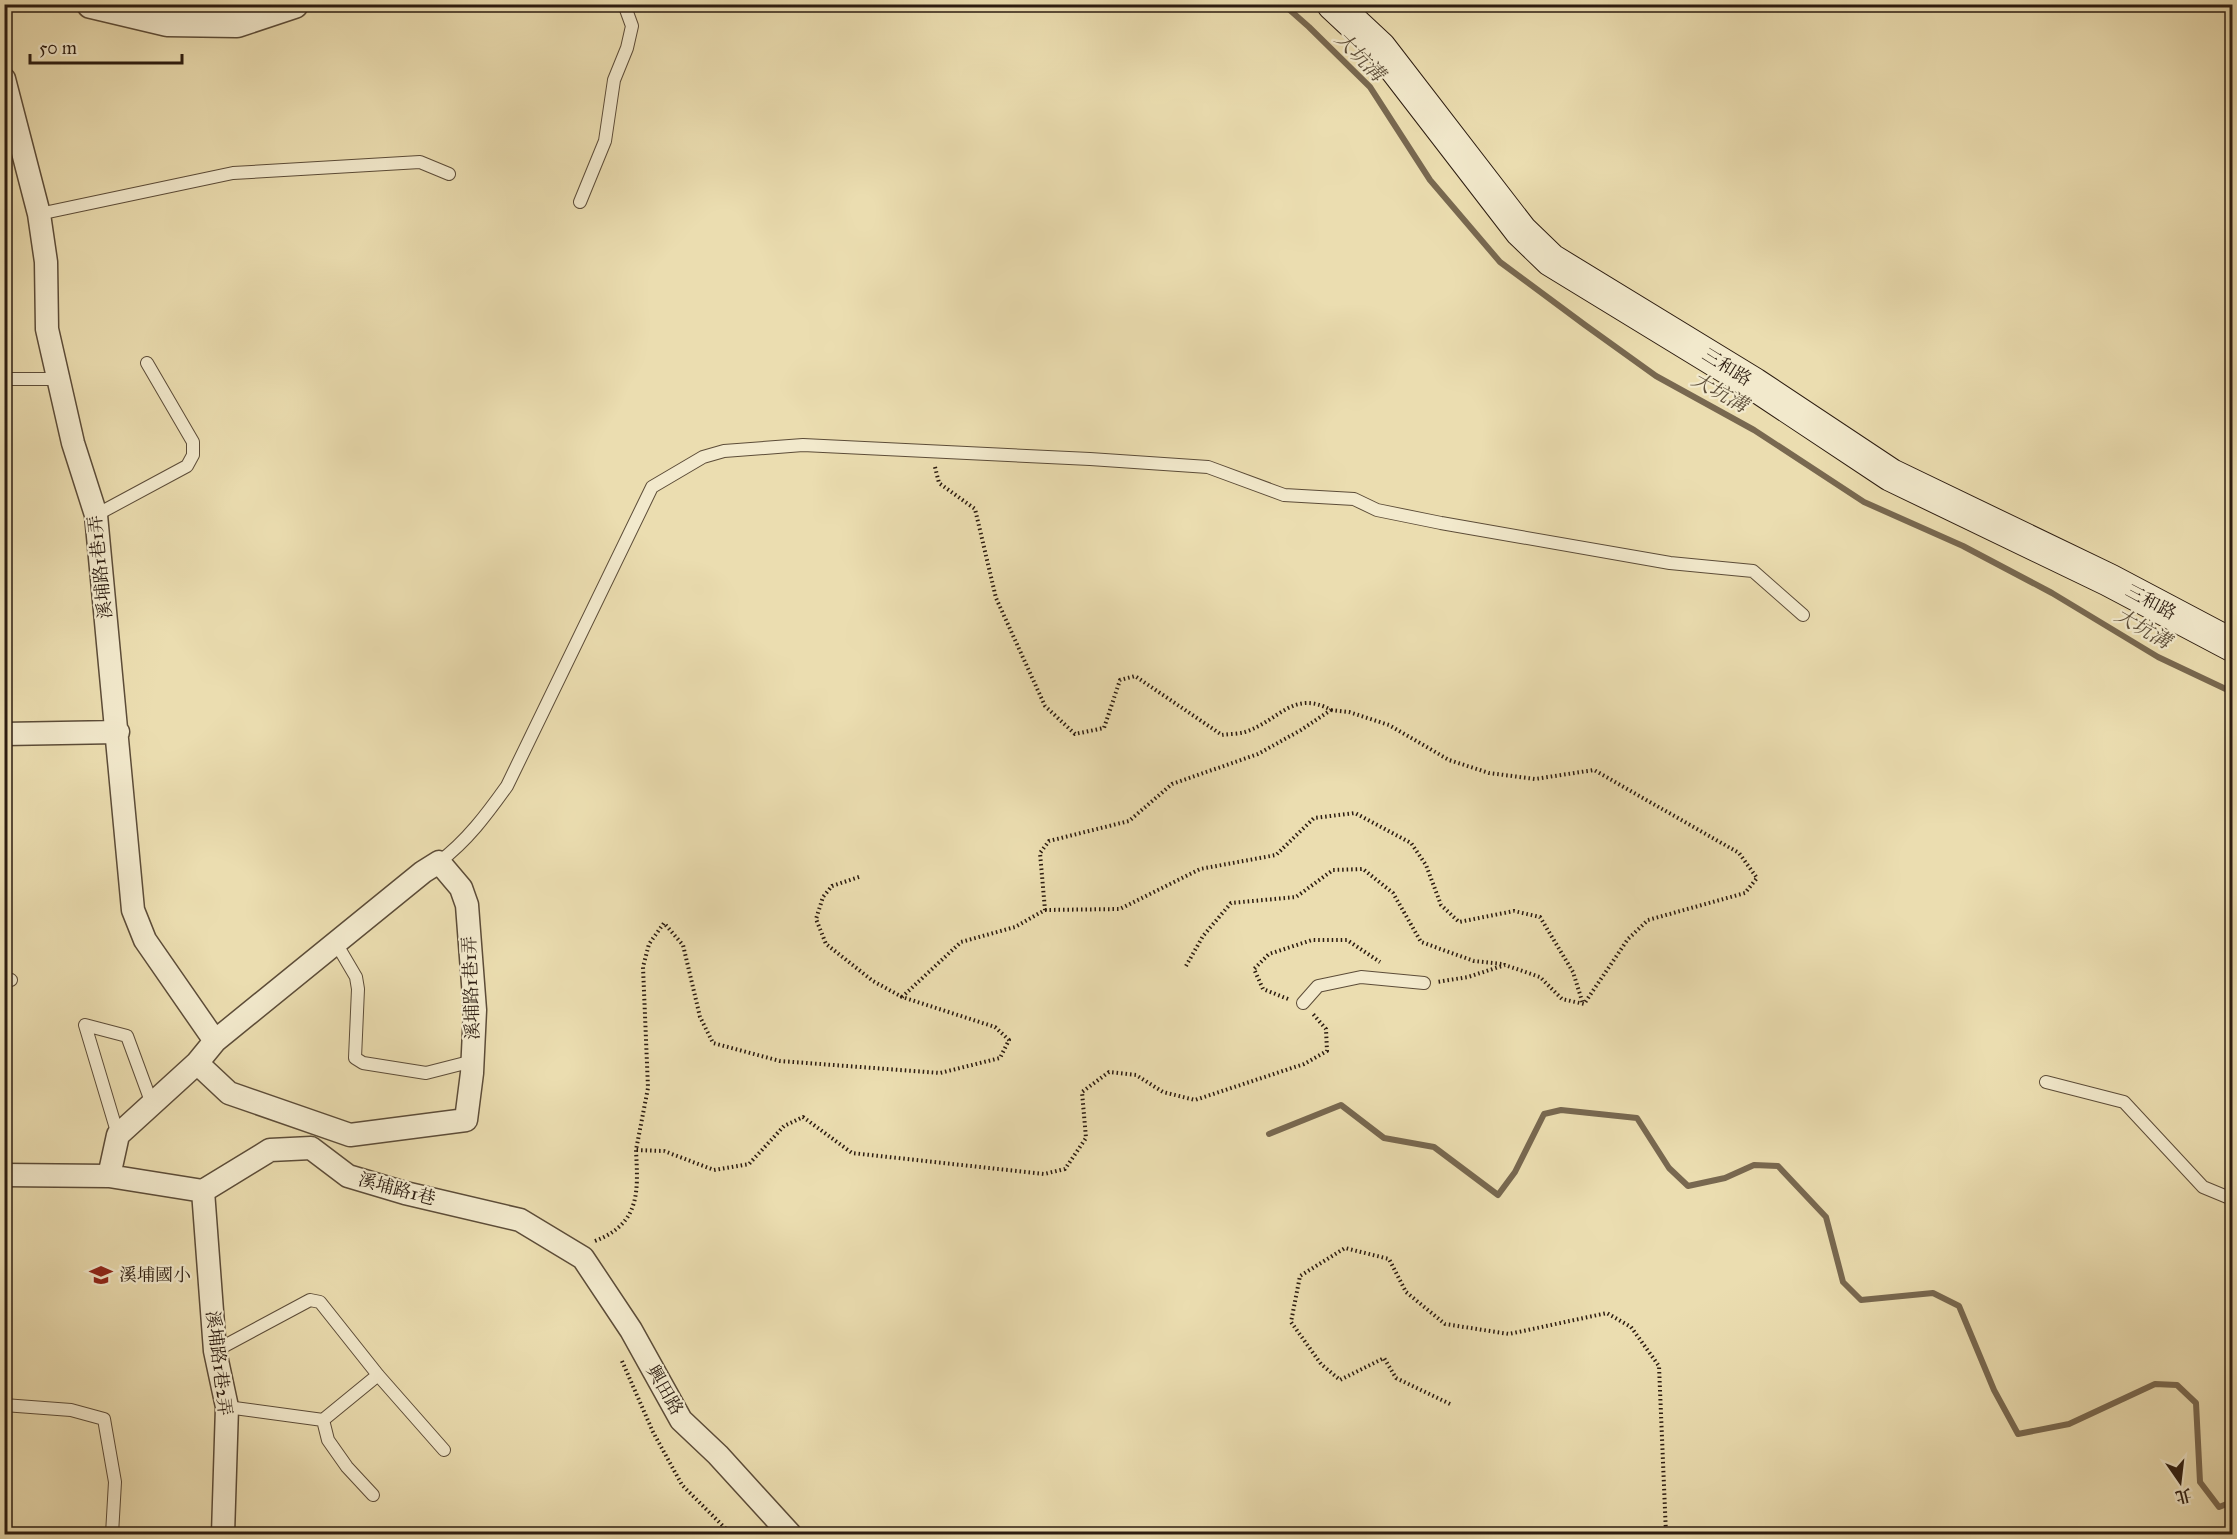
<svg xmlns="http://www.w3.org/2000/svg" width="2237" height="1539" font-family="'IM FELL Great Primer','Noto Serif TC',serif">
  <style>
    .lines { fill: none; stroke-linecap: round; stroke-linejoin: round }
    .stream { stroke: #786850; stroke-width: 6 }
    .service-casing { stroke: #5c4c38; stroke-width: 14 }
    .minor-casing { stroke: #5c4c38; stroke-width: 25 }
    .tertiary-casing { stroke: #5c4c38; stroke-width: 31 }
    .secondary-casing { stroke: #2c1c10; stroke-width: 34 }
    .path { stroke: #2c1c10; stroke-width: 4; stroke-dasharray: 1.5 3; stroke-linecap: butt }
    .service { stroke: #f2e9cc; stroke-width: 12 }
    .minor { stroke: #f2e9cc; stroke-width: 22 }
    .tertiary { stroke: #f2e9cc; stroke-width: 28 }
    .secondary { stroke: #f2e9cc; stroke-width: 32 }
    .labels { text-anchor: middle; dominant-baseline: central; stroke-width: 4.5; stroke-linejoin: round; paint-order: stroke }
    .street-label { font-size: 18px; fill: #2c1c10; stroke: #f2e9cc }
    .poi-label { font-size: 18px; fill: #2c1c10; stroke: #f2e9cc; text-anchor: start }
    .water-label { font-size: 20px; font-style: italic; fill: #5e4f3a; stroke: #f2e9cc }
  </style>
  <rect width="100%" height="100%" fill="#ebddb0"/>
  <filter id="stains"><feTurbulence type="fractalNoise" baseFrequency=".00333" numOctaves="4"/><feColorMatrix values="0 0 0 0 .2 0 0 0 0 .09 0 0 0 0 .02 0 0 0 .5 -.17"/></filter>
  <radialGradient id="worn" r=".72"><stop offset=".6" stop-color="#630" stop-opacity="0"/><stop offset="1" stop-color="#630" stop-opacity=".3"/></radialGradient>
  <g class="lines">
    <!-- stream -->
    <path class="stream" d="M 1283,4 L 1309,27 L 1370,87 L 1430,180 L 1500,262 L 1585,325 L 1656,376 L 1754,430 L 1864,502 L 1963,546 L 2052,593 L 2158,657 L 2232,692
      M 1269,1134 L 1341,1105 L 1384,1138 L 1434,1147 L 1498,1195 L 1515,1172 L 1544,1114 L 1561,1110 L 1637,1118 L 1669,1168 L 1688,1186 L 1725,1178 L 1754,1165 L 1778,1166 L 1826,1217 L 1843,1282 L 1861,1300 L 1933,1293 L 1959,1306 L 1994,1390 L 2018,1434 L 2069,1424 L 2155,1384 L 2177,1385 L 2196,1403 L 2200,1482 L 2219,1507 L 2232,1502"/>
    <!-- service casing -->
    <g class="service-casing">
      <path id="service" d="M 580,202 L 605,141 L 614,80 L 627,48 L 632,26 L 624,4
        M 39,214 L 233,173 L 420,162 L 449,174
        M 4,379 L 59,379
        M 96,515 L 187,466 L 193,455 L 193,442 L 147,363
        M 439,862 C 467,841 487,814 507,786 L 652,487 L 703,457 L 724,451 L 803,445 L 1090,459 L 1208,467 L 1284,495 L 1354,499 L 1377,510 L 1441,523 L 1670,563 L 1753,571 L 1803,615
        M 336,943 L 356,977 L 358,989 L 355,1058 L 363,1063 L 426,1073 L 473,1061
        M 4,981 L 11,980
        M 1303,1003 L 1318,986 L 1361,977 L 1424,983
        M 2046,1082 L 2124,1102 L 2203,1187 L 2232,1199
        M 118,1135 L 85,1025 L 127,1036 L 152,1104
        M 215,1351 L 310,1300 L 320,1302 L 378,1375 L 444,1450
        M 4,1405 L 71,1410 L 104,1419 L 115,1482 L 112,1534
        M 227,1407 L 323,1420
        M 373,1495 L 347,1467 L 328,1440 L 323,1420 L 378,1375"/>
    </g>
    <!-- minor casing -->
    <g class="minor-casing">
      <path id="minor" d="M 4,79 L 39,214 L 46,262 L 47,329 L 73,443 L 96,515 L 133,910 L 145,940 L 215,1041
        M 4,734 L 118,732
        M 4,1175 L 109,1176 L 203,1191 L 270,1150 L 311,1148 L 348,1176 L 405,1193 L 520,1220 L 583,1258 L 631,1330 L 681,1420 L 718,1455 L 790,1534
        M 109,1176 L 118,1135 L 197,1063 L 215,1041 L 423,872 L 439,862 L 461,888 L 467,905 L 475,1010 L 472,1073 L 466,1120 L 350,1135 L 229,1093 L 197,1063
        M 203,1191 L 215,1351 L 227,1407 L 223,1534"/>
    </g>
    <!-- tertiary casing -->
    <g class="tertiary-casing">
      <path id="tertiary" d="M 91,4 L 167,22 L 237,23 L 294,4"/>
    </g>
    <!-- secondary casing -->
    <g class="secondary-casing">
      <path id="secondary" d="M 1333,4 L 1380,48 L 1521,231 L 1551,260 L 1754,384 L 1891,475 L 2109,580 L 2232,645"/>
    </g>
    <!-- path -->
    <path class="path" d="M 935,467 L 939,483 L 975,509 L 996,598 L 1045,706 L 1075,734 L 1104,728 L 1120,680 L 1135,676 L 1222,735 C 1229,734 1238,734 1245,732 C 1279,721 1293,689 1331,710 L 1301,730 L 1258,754 L 1172,784 L 1129,821 L 1049,841 L 1040,853 L 1045,910 L 1015,927 L 961,942 L 902,997 L 995,1027 L 1009,1040 L 1000,1058 L 940,1073 L 780,1061 L 713,1043 L 700,1017 L 683,945 L 664,923 L 649,944 L 643,967 L 648,1088 L 636,1150 L 664,1151 L 714,1170 L 749,1164 L 784,1126 L 803,1117 L 852,1153 L 1044,1174 L 1065,1169 L 1086,1138 L 1082,1092 L 1109,1072 L 1136,1075 L 1163,1092 L 1195,1100 L 1304,1064 L 1327,1051 L 1326,1029 L 1313,1014
      M 1331,710 L 1349,712 L 1389,725 L 1449,760 L 1489,773 L 1535,779 L 1594,770 L 1739,853 L 1757,878 L 1745,893 L 1648,920 L 1628,939 L 1584,1004 L 1562,999 L 1540,977 L 1505,965 L 1468,977 L 1437,982
      M 859,877 L 832,886 L 823,897 L 816,919 L 826,944 L 873,981 L 902,997
      M 1045,910 L 1120,909 L 1200,869 L 1276,855 L 1314,818 L 1355,813 L 1411,843 L 1426,865 L 1441,905 L 1459,922 L 1514,911 L 1540,917 L 1573,972 L 1583,1004
      M 1186,966 L 1203,936 L 1231,903 L 1296,897 L 1333,870 L 1363,869 L 1393,893 L 1421,942 L 1474,961 L 1502,964
      M 1288,999 L 1263,989 L 1254,969 L 1269,954 L 1312,940 L 1347,940 L 1380,962
      M 595,1241 C 641,1223 638,1191 636,1150
      M 622,1361 L 653,1432 L 682,1485 L 731,1534
      M 1450,1404 L 1396,1378 L 1384,1358 L 1340,1380 L 1321,1364 L 1291,1322 L 1300,1276 L 1345,1248 L 1389,1259 L 1406,1292 L 1445,1324 L 1509,1334 L 1607,1313 L 1631,1327 L 1659,1366 L 1666,1534"/>
    <!-- service -->
    <use href="#service" class="service"/>
    <!-- minor -->
    <use href="#minor" class="minor"/>
    <!-- tertiary -->
    <use href="#tertiary" class="tertiary"/>
    <!-- secondary -->
    <use href="#secondary" class="secondary"/>
  </g>
  <!-- icons -->
  <defs>
    <g id="school-bare" transform="scale(1.8)"><path d="M0-5L7-2L0 1L-7-2ZM-4 1L0 2.5L4 1V4Q0 6-4 4Z" fill="#8f2418" stroke="#f2e9cc" stroke-width="2.5" paint-order="stroke"/></g>
  </defs>
  <g fill-rule="evenodd">
    <use href="#school-bare" x="101" y="1275"/>
  </g>
  <g class="labels">
    <!-- street labels -->
    <g class="street-label">
      <text transform="translate(1727 367) rotate(32)">三和路</text>
      <text transform="translate(100 567) rotate(-96)">溪埔路1巷1弄</text>
      <text transform="translate(2151 602) rotate(28)">三和路</text>
      <text transform="translate(471 988) rotate(-92)">溪埔路1巷1弄</text>
      <text transform="translate(397 1189) rotate(15)">溪埔路1巷</text>
      <text transform="translate(219 1363) rotate(83)">溪埔路1巷2弄</text>
      <text transform="translate(665 1390) rotate(60)">興田路</text>
    </g>
    <!-- poi labels -->
    <g class="poi-label">
      <text x="119" y="1275">溪埔國小</text>
    </g>
    <!-- water labels -->
    <g class="water-label">
      <text transform="translate(1360 56) rotate(45)">大坑溝</text>
      <text transform="translate(1720 392) rotate(29)">大坑溝</text>
      <text transform="translate(2143 628) rotate(30)">大坑溝</text>
    </g>
  </g>
  <!-- margin -->
  <rect width="2237" height="1539" fill="none" stroke="#ebddb0" stroke-width="24"/>
  <rect x="6" y="6" width="2225" height="1527" fill="none" stroke="#2c1c10" stroke-width="3"/>
  <rect x="12" y="12" width="2213" height="1515" fill="none" stroke="#2c1c10" stroke-width="1.5"/>
  <!-- north arrow -->
  <g transform="translate(2180 1482) rotate(166)" stroke="#f2e9cc" stroke-width="4.5" paint-order="stroke">
  <path d="M0-4.5L10 22L0 15L-10 22Z" fill="#2c1c10"/>
  <text y="-9" font-size="16" font-weight="bold" text-anchor="middle" fill="#2c1c10">北</text>
  </g>
  <!-- scale -->
  <path d="M30 54v9h152v-9" fill="none" stroke="#2c1c10" stroke-width="3"/>
  <text x="39" y="54" font-size="18" fill="#2c1c10" stroke="#f2e9cc" stroke-width="4.5" paint-order="stroke">50 m</text>
  <rect width="100%" height="100%" filter="url(#stains)"/>
  <rect width="100%" height="100%" fill="url(#worn)"/>
</svg>
